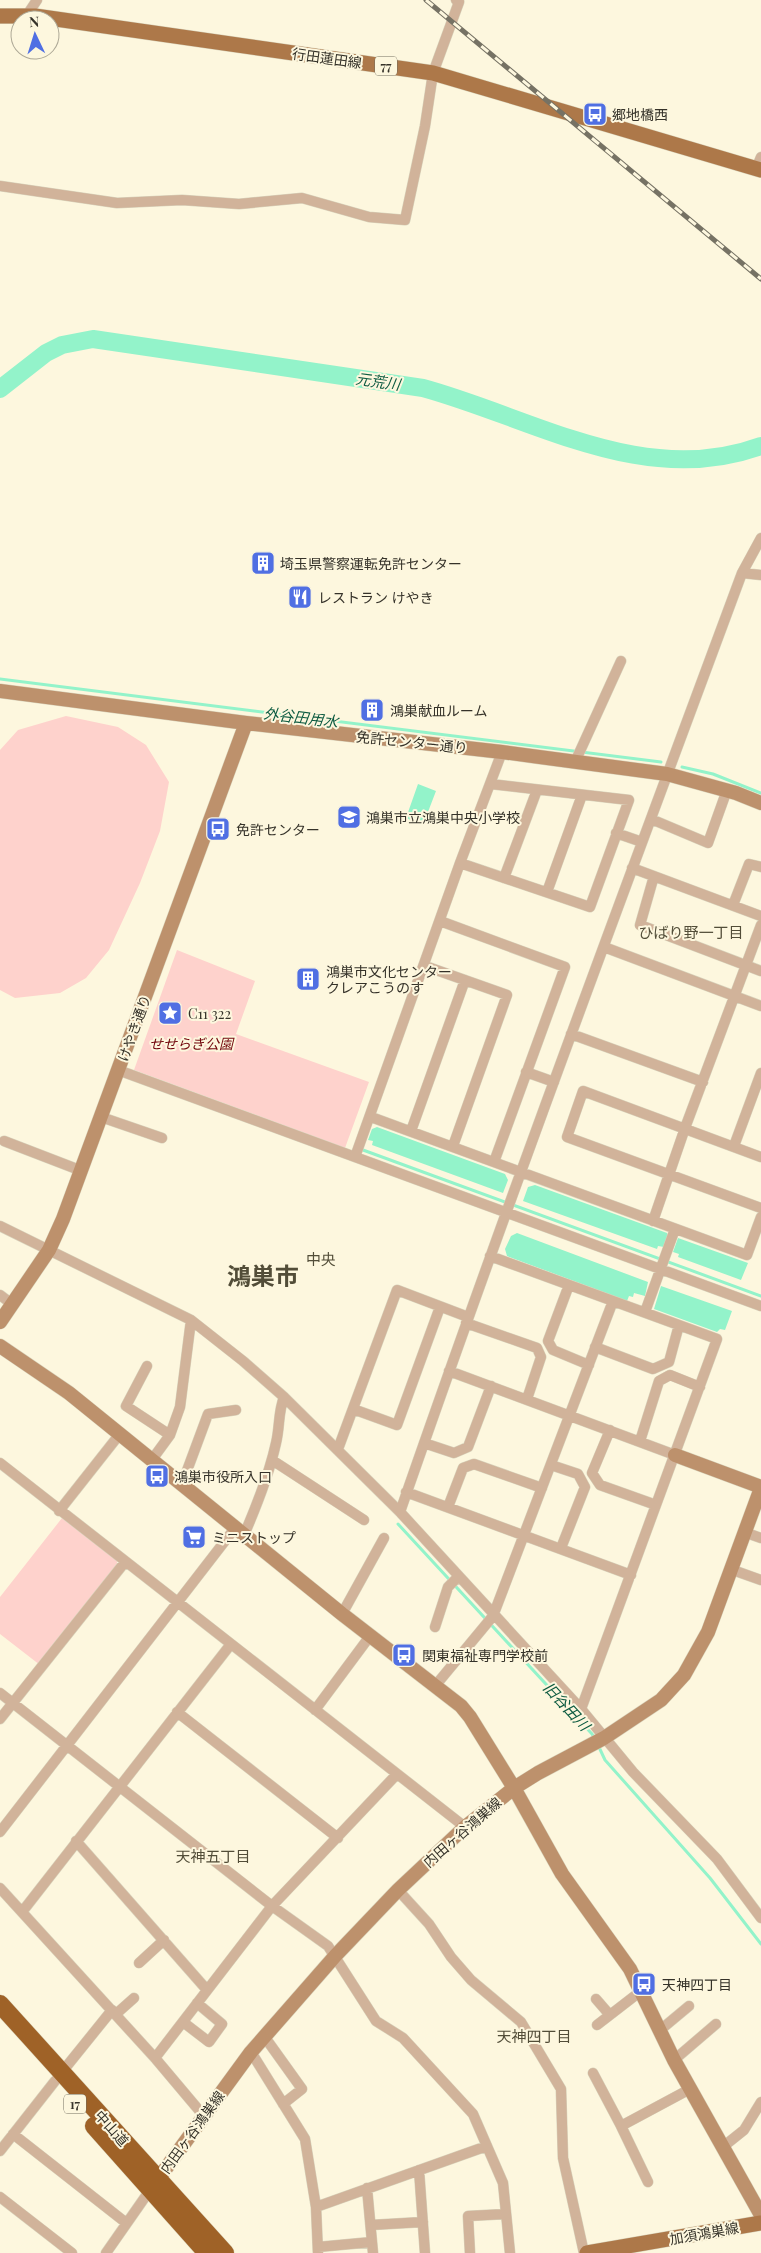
<svg xmlns="http://www.w3.org/2000/svg" width="761" height="2253" font-family="'Playfair Display','Noto Sans JP',serif">
  <style>
    .green { fill: #fed2cc }
    .water { fill: #93f3ca }
    .lines { fill: none; stroke-linecap: round; stroke-linejoin: round }
    .stream { stroke: #93f3ca; stroke-width: 3 }
    .river { stroke: #93f3ca; stroke-width: 18 }
    .street-casing { stroke: #d9d4bd; stroke-width: 11 }
    .secondary-casing { stroke: #d9d4bd; stroke-width: 15 }
    .primary-casing { stroke: #d9d4bd; stroke-width: 16 }
    .highway-casing { stroke: #d9d4bd; stroke-width: 19 }
    .street { stroke: #d1b39a; stroke-width: 10 }
    .secondary { stroke: #bd916c; stroke-width: 14 }
    .primary { stroke: #ad7849; stroke-width: 15 }
    .highway { stroke: #9f6227; stroke-width: 18 }
    .rail-casing { stroke: #767264; stroke-width: 5 }
    .rail { stroke: #fdf7de; stroke-width: 3; stroke-dasharray: 9; stroke-linecap: butt }
    .labels { text-anchor: middle; dominant-baseline: central; stroke-width: 4; stroke-linejoin: round; paint-order: stroke }
    .shield { fill: #fdf7de; stroke: #716d5f; stroke-width: 1 }
    .shield-label { font-size: 12px; font-weight: bold; fill: #353229 }
    .street-label { font-size: 14px; fill: #353229; stroke: #fdf7de }
    .poi-label { font-size: 14px; fill: #353229; stroke: #fdf7de; text-anchor: start }
    .park-label { font-size: 14px; font-style: italic; fill: #72060c; stroke: #fdf7de }
    .water-label { font-size: 15px; font-style: italic; fill: #0d5b41; stroke: #fdf7de }
    .neighbourhood-label { font-size: 15px; fill: #524d38; stroke: #fdf7de }
    .town-label { font-size: 24px; font-weight: bold; fill: #524d38; stroke: #fdf7de }
  </style>
  <rect width="100%" height="100%" fill="#fdf7de"/>
  <!-- green -->
  <path class="green" d="M 66,716 L 118,727 L 146,745 L 169,782 L 160,831 L 140,883 L 109,950 L 86,978 L 60,993 L 15,998 L 0,990 L 0,750 L 18,730 Z
    M 177,950 L 255,981 L 236,1034 L 369,1082 L 345,1148 L 134,1070 Z
    M 62,1518 L 117,1560 L 117,1564 L 40,1665 L 0,1634 L 0,1597 Z"/>
  <!-- water -->
  <path class="water" d="M 418,784 L 436,791 L 423,825 L 406,818 Z
    M 377,1127 L 505,1174 L 508,1180 L 503,1193 L 372,1145 L 373,1141 L 368,1140 L 372,1129 Z
    M 535,1185 L 667,1233 L 668,1235 L 664,1247 L 658,1246 L 657,1249 L 523,1201 L 528,1187 Z
    M 517,1233 L 648,1282 L 645,1296 L 634,1293 L 633,1297 L 629,1296 L 627,1301 L 507,1256 L 505,1249 L 511,1236 Z
    M 678,1238 L 748,1263 L 741,1280 L 678,1257 L 679,1254 L 673,1252 Z
    M 661,1286 L 732,1311 L 725,1330 L 720,1329 L 717,1332 L 654,1309 Z"/>
  <g class="lines">
    <!-- stream -->
    <path class="stream" d="M 0,679 L 661,762
      M 682,767 L 713,774 L 761,793
      M 363,1150 L 761,1296
      M 398,1524 L 592,1734 L 595,1739
      M 598,1745 L 605,1760 L 710,1878 L 761,1944"/>
    <!-- river -->
    <path class="river" d="M 0,389 L 46,353 L 62,345 L 93,339 L 423,388 C 533,418 644,489 761,446"/>
    <!-- street casing -->
    <g class="street-casing">
      <path id="street" d="M 27,15 L 37,0
        M 756,169 L 761,157
        M 0,186 L 117,203 L 182,200 L 239,204 L 302,198 L 369,217 L 405,220 L 425,126 L 433,73 L 459,2 L 456,0
        M 742,573 L 761,575
        M 575,762 L 621,661
        M 651,819 L 708,843 L 727,790
        M 616,833 L 642,842
        M 460,863 L 590,907 L 629,800 L 491,784
        M 632,868 L 761,916
        M 654,876 L 640,925 L 761,971
        M 504,878 L 537,790
        M 547,892 L 582,795
        M 733,905 L 749,864 L 761,867
        M 440,921 L 565,967 L 494,1162
        M 604,947 L 761,1006
        M 425,966 L 507,995 L 453,1146
        M 571,1034 L 703,1082
        M 118,1070 L 761,1306
        M 526,1072 L 554,1082
        M 101,1117 L 162,1138
        M 371,1117 L 747,1255 L 761,1217
        M 411,1131 L 465,980
        M 4,1141 L 82,1171
        M 734,1146 L 761,1073
        M 355,1157 L 460,863 L 502,752
        M 761,1157 L 583,1091 L 567,1137 L 761,1208
        M 653,1221 L 685,1128 L 761,925
        M 0,1226 L 191,1320 L 243,1361 L 284,1397 L 400,1512 L 581,1709 L 633,1772 L 717,1859 L 761,1918
        M 490,1256 L 717,1339 L 581,1709
        M 569,1285 L 548,1341 L 553,1350 L 589,1365
        M 0,1295 L 12,1304
        M 645,1312 L 675,1229
        M 466,1323 L 537,1348 L 541,1357 L 527,1399
        M 595,1347 L 653,1369 L 669,1362 L 679,1325
        M 147,1366 L 126,1406 L 170,1435
        M 449,1371 L 675,1455
        M 353,1409 L 397,1425 L 440,1307
        M 610,1430 L 592,1473 L 600,1485 L 656,1505
        M 640,1441 L 659,1381 L 670,1375 L 700,1387
        M 424,1443 L 454,1453 L 468,1447 L 491,1386
        M 338,1449 L 397,1290 L 468,1317
        M 272,1460 L 364,1520
        M 151,1461 L 170,1435 L 180,1407 L 191,1320
        M 0,1463 L 465,1827
        M 551,1465 L 578,1474 L 585,1487 L 561,1548
        M 180,1484 L 185,1476 L 208,1414 L 236,1410
        M 406,1492 L 631,1575
        M 448,1507 L 463,1468 L 474,1464 L 542,1488
        M 59,1511 L 119,1435
        M 400,1512 C 509,1198 626,886 742,573 L 761,538
        M 744,1532 L 761,1538
        M 244,1535 C 257,1505 269,1475 276,1443 C 280,1427 278,1412 284,1397
        M 730,1569 L 761,1580
        M 342,1614 L 384,1538
        M 435,1627 L 448,1587 L 458,1577
        M 435,1686 L 493,1616 L 613,1301
        M 0,1693 L 272,1906 L 328,1946 L 376,2021 L 403,2038 L 473,2114 L 503,2183 L 510,2253
        M 315,1710 L 370,1636
        M 177,1712 L 338,1838
        M 0,1719 L 125,1562
        M 0,1832 L 235,1528
        M 76,1841 L 207,1990
        M 0,1888 L 155,2058 L 203,2115
        M 398,1890 L 429,1924 L 451,1957 L 471,1980 L 521,2022 L 561,2089 L 563,2158 L 584,2253
        M 22,1912 L 231,1644
        M 139,1963 L 164,1940
        M 596,1999 L 609,2014
        M 116,2014 L 134,1998
        M 183,2022 L 209,2042 L 222,2024 L 197,2003
        M 597,2025 L 641,1991
        M 659,2031 L 689,2006
        M 264,2036 L 302,2089 L 283,2104
        M 251,2052 L 305,2139 L 316,2207 L 318,2253
        M 155,2058 L 272,1906 L 397,1774
        M 674,2060 L 716,2024
        M 62,2072 L 112,2010
        M 593,2073 L 621,2126
        M 13,2134 L 125,2222
        M 724,2146 L 744,2130 L 761,2102
        M 0,2151 L 55,2081
        M 419,2170 L 425,2253
        M 648,2182 L 621,2126 L 690,2089
        M 367,2188 L 373,2253
        M 0,2197 L 72,2253
        M 316,2207 L 487,2146
        M 371,2225 L 423,2222
        M 318,2247 L 372,2242
        M 106,2253 L 150,2190
        M 470,2253 L 468,2216 L 506,2214"/>
    </g>
    <!-- secondary casing -->
    <g class="secondary-casing">
      <path id="secondary" d="M 0,691 L 246,723 L 502,752 L 667,774 L 736,793 L 761,803
        M 0,1322 L 49,1250 L 63,1219 L 246,723
        M 0,1346 L 69,1393 L 342,1614 L 461,1706 L 470,1717 L 514,1788 L 562,1874 L 630,1969 L 674,2060 L 761,2215
        M 675,1455 L 761,1487
        M 153,2186 L 251,2052 L 336,1955 L 398,1890 L 465,1827 L 514,1788 L 538,1773 L 604,1738 L 661,1700 L 684,1675 L 708,1632 L 761,1488"/>
    </g>
    <!-- primary casing -->
    <g class="primary-casing">
      <path id="primary" d="M 0,16 L 35,16 L 433,73 L 761,170
        M 587,2253 L 761,2223"/>
    </g>
    <!-- highway casing -->
    <g class="highway-casing">
      <path id="highway" d="M 0,2004 L 225,2253
        M 94,2126 L 207,2253"/>
    </g>
    <!-- street -->
    <use href="#street" class="street"/>
    <!-- secondary -->
    <use href="#secondary" class="secondary"/>
    <!-- primary -->
    <use href="#primary" class="primary"/>
    <!-- highway -->
    <use href="#highway" class="highway"/>
    <!-- rail casing -->
    <g class="rail-casing">
      <path id="rail" d="M 426,0 L 761,279"/>
    </g>
    <!-- rail -->
    <use href="#rail" class="rail"/>
  </g>
  <!-- icons -->
  <defs>
    <g id="bus-square" transform="scale(1.25)"><rect x="-9" y="-9" width="18" height="18" rx="4" fill="#506fe3" stroke="#fdf7de"/><path d="M-5-6H5V4H4V6H2V4H-2V6H-4V4H-5ZM-3.5-4V0h7V-4ZM-3.5 1.2v1.5H-2V1.2ZM2 1.2v1.5H3.5V1.2Z" fill="#fff"/></g>
    <g id="building-square" transform="scale(1.25)"><rect x="-9" y="-9" width="18" height="18" rx="4" fill="#506fe3" stroke="#fdf7de"/><path d="M-4-6H4V6H1V3H-1V6H-4ZM-2.5-4.3h1.7v1.8h-1.7ZM.8-4.3h1.7v1.8H.8ZM-2.5-1h1.7V.8h-1.7ZM.8-1h1.7V.8H.8Z" fill="#fff"/></g>
    <g id="restaurant-square" transform="scale(1.25)"><rect x="-9" y="-9" width="18" height="18" rx="4" fill="#506fe3" stroke="#fdf7de"/><path d="M-5-6h1v4h1v-4h1v4h1v-4h1v5L-1.5 .5V6h-2V.5L-5-1ZM5-6V6H3V1.5H1.5Q1.5-4 5-6Z" fill="#fff"/></g>
    <g id="school-square" transform="scale(1.25)"><rect x="-9" y="-9" width="18" height="18" rx="4" fill="#506fe3" stroke="#fdf7de"/><path d="M0-5L7-2L0 1L-7-2ZM-4 1L0 2.5L4 1V4Q0 6-4 4Z" fill="#fff"/></g>
    <g id="sight-square" transform="scale(1.25)"><rect x="-9" y="-9" width="18" height="18" rx="4" fill="#506fe3" stroke="#fdf7de"/><path d="M0-6L1.8-2.2L6-1.7L2.9 1.2L3.7 5.4L0 3.3L-3.7 5.4L-2.9 1.2L-6-1.7L-1.8-2.2Z" fill="#fff"/></g>
    <g id="supermarket-square" transform="scale(1.25)"><rect x="-9" y="-9" width="18" height="18" rx="4" fill="#506fe3" stroke="#fdf7de"/><path d="M-6-5.5h2.5l.6 2H6L4.5 2H-2.5L-4.4-4H-6ZM-1.5 3.2a1.3 1.3 0 1 0 .1 0ZM3 3.2a1.3 1.3 0 1 0 .1 0Z" fill="#fff"/></g>
  </defs>
  <g fill-rule="evenodd">
    <use href="#bus-square" x="595" y="114"/>
    <use href="#building-square" x="263" y="563"/>
    <use href="#restaurant-square" x="300" y="597"/>
    <use href="#building-square" x="372" y="710"/>
    <use href="#school-square" x="349" y="817"/>
    <use href="#bus-square" x="218" y="829"/>
    <use href="#building-square" x="308" y="979"/>
    <use href="#sight-square" x="170" y="1013"/>
    <use href="#bus-square" x="157" y="1476"/>
    <use href="#supermarket-square" x="194" y="1537"/>
    <use href="#bus-square" x="404" y="1655"/>
    <use href="#bus-square" x="644" y="1984"/>
  </g>
  <g class="labels">
    <!-- shield labels -->
    <g class="shield">
      <rect x="375" y="56.5" width="22" height="19" rx="4"/>
      <rect x="64" y="2094.5" width="22" height="19" rx="4"/>
    </g>
    <g class="shield-label">
      <text x="386" y="66">77</text>
      <text x="75" y="2104">17</text>
    </g>
    <!-- street labels -->
    <g class="street-label">
      <text transform="translate(327 58) rotate(8)">行田蓮田線</text>
      <text transform="translate(412 742) rotate(6)">免許センター通り</text>
      <text transform="translate(134 1028) rotate(-70)">けやき通り</text>
      <text transform="translate(462 1832) rotate(-41)">内田ヶ谷鴻巣線</text>
      <text transform="translate(112 2128) rotate(48)">中山道</text>
      <text transform="translate(192 2132) rotate(-54)">内田ヶ谷鴻巣線</text>
      <text transform="translate(704 2233) rotate(-10)">加須鴻巣線</text>
    </g>
    <!-- poi labels -->
    <g class="poi-label">
      <text x="612" y="114">郷地橋西</text>
      <text x="280" y="563">埼玉県警察運転免許センター</text>
      <text x="318" y="597">レストラン けやき</text>
      <text x="390" y="710">鴻巣献血ルーム</text>
      <text x="366" y="817">鴻巣市立鴻巣中央小学校</text>
      <text x="236" y="829">免許センター</text>
      <text x="326" y="971">鴻巣市文化センター<tspan x="326" dy="16">クレアこうのす</tspan></text>
      <text x="188" y="1013">C11 322</text>
      <text x="174" y="1476">鴻巣市役所入口</text>
      <text x="212" y="1537">ミニストップ</text>
      <text x="422" y="1655">関東福祉専門学校前</text>
      <text x="662" y="1984">天神四丁目</text>
    </g>
    <!-- park labels -->
    <g class="park-label">
      <text x="191" y="1043">せせらぎ公園</text>
    </g>
    <!-- water labels -->
    <g class="water-label">
      <text transform="translate(378 381) rotate(8)">元荒川</text>
      <text transform="translate(301 717) rotate(7)">外谷田用水</text>
      <text transform="translate(567 1706) rotate(47)">旧谷田川</text>
    </g>
    <!-- neighbourhood labels -->
    <g class="neighbourhood-label">
      <text x="691" y="932">ひばり野一丁目</text>
      <text x="321" y="1259">中央</text>
      <text x="213" y="1856">天神五丁目</text>
      <text x="534" y="2036">天神四丁目</text>
    </g>
    <!-- town labels -->
    <g class="town-label">
      <text x="263" y="1275">鴻巣市</text>
    </g>
  </g>
  <!-- north arrow -->
  <g transform="translate(35 35) rotate(356)"><circle r="24" fill="#fdf7de" stroke="#ada896"/>
  <path d="M0-4L9 19L0 12L-9 19Z" fill="#506fe3"/>
  <text y="-8" font-size="14" font-weight="bold" text-anchor="middle" fill="#353229">N</text>
  </g>
</svg>
